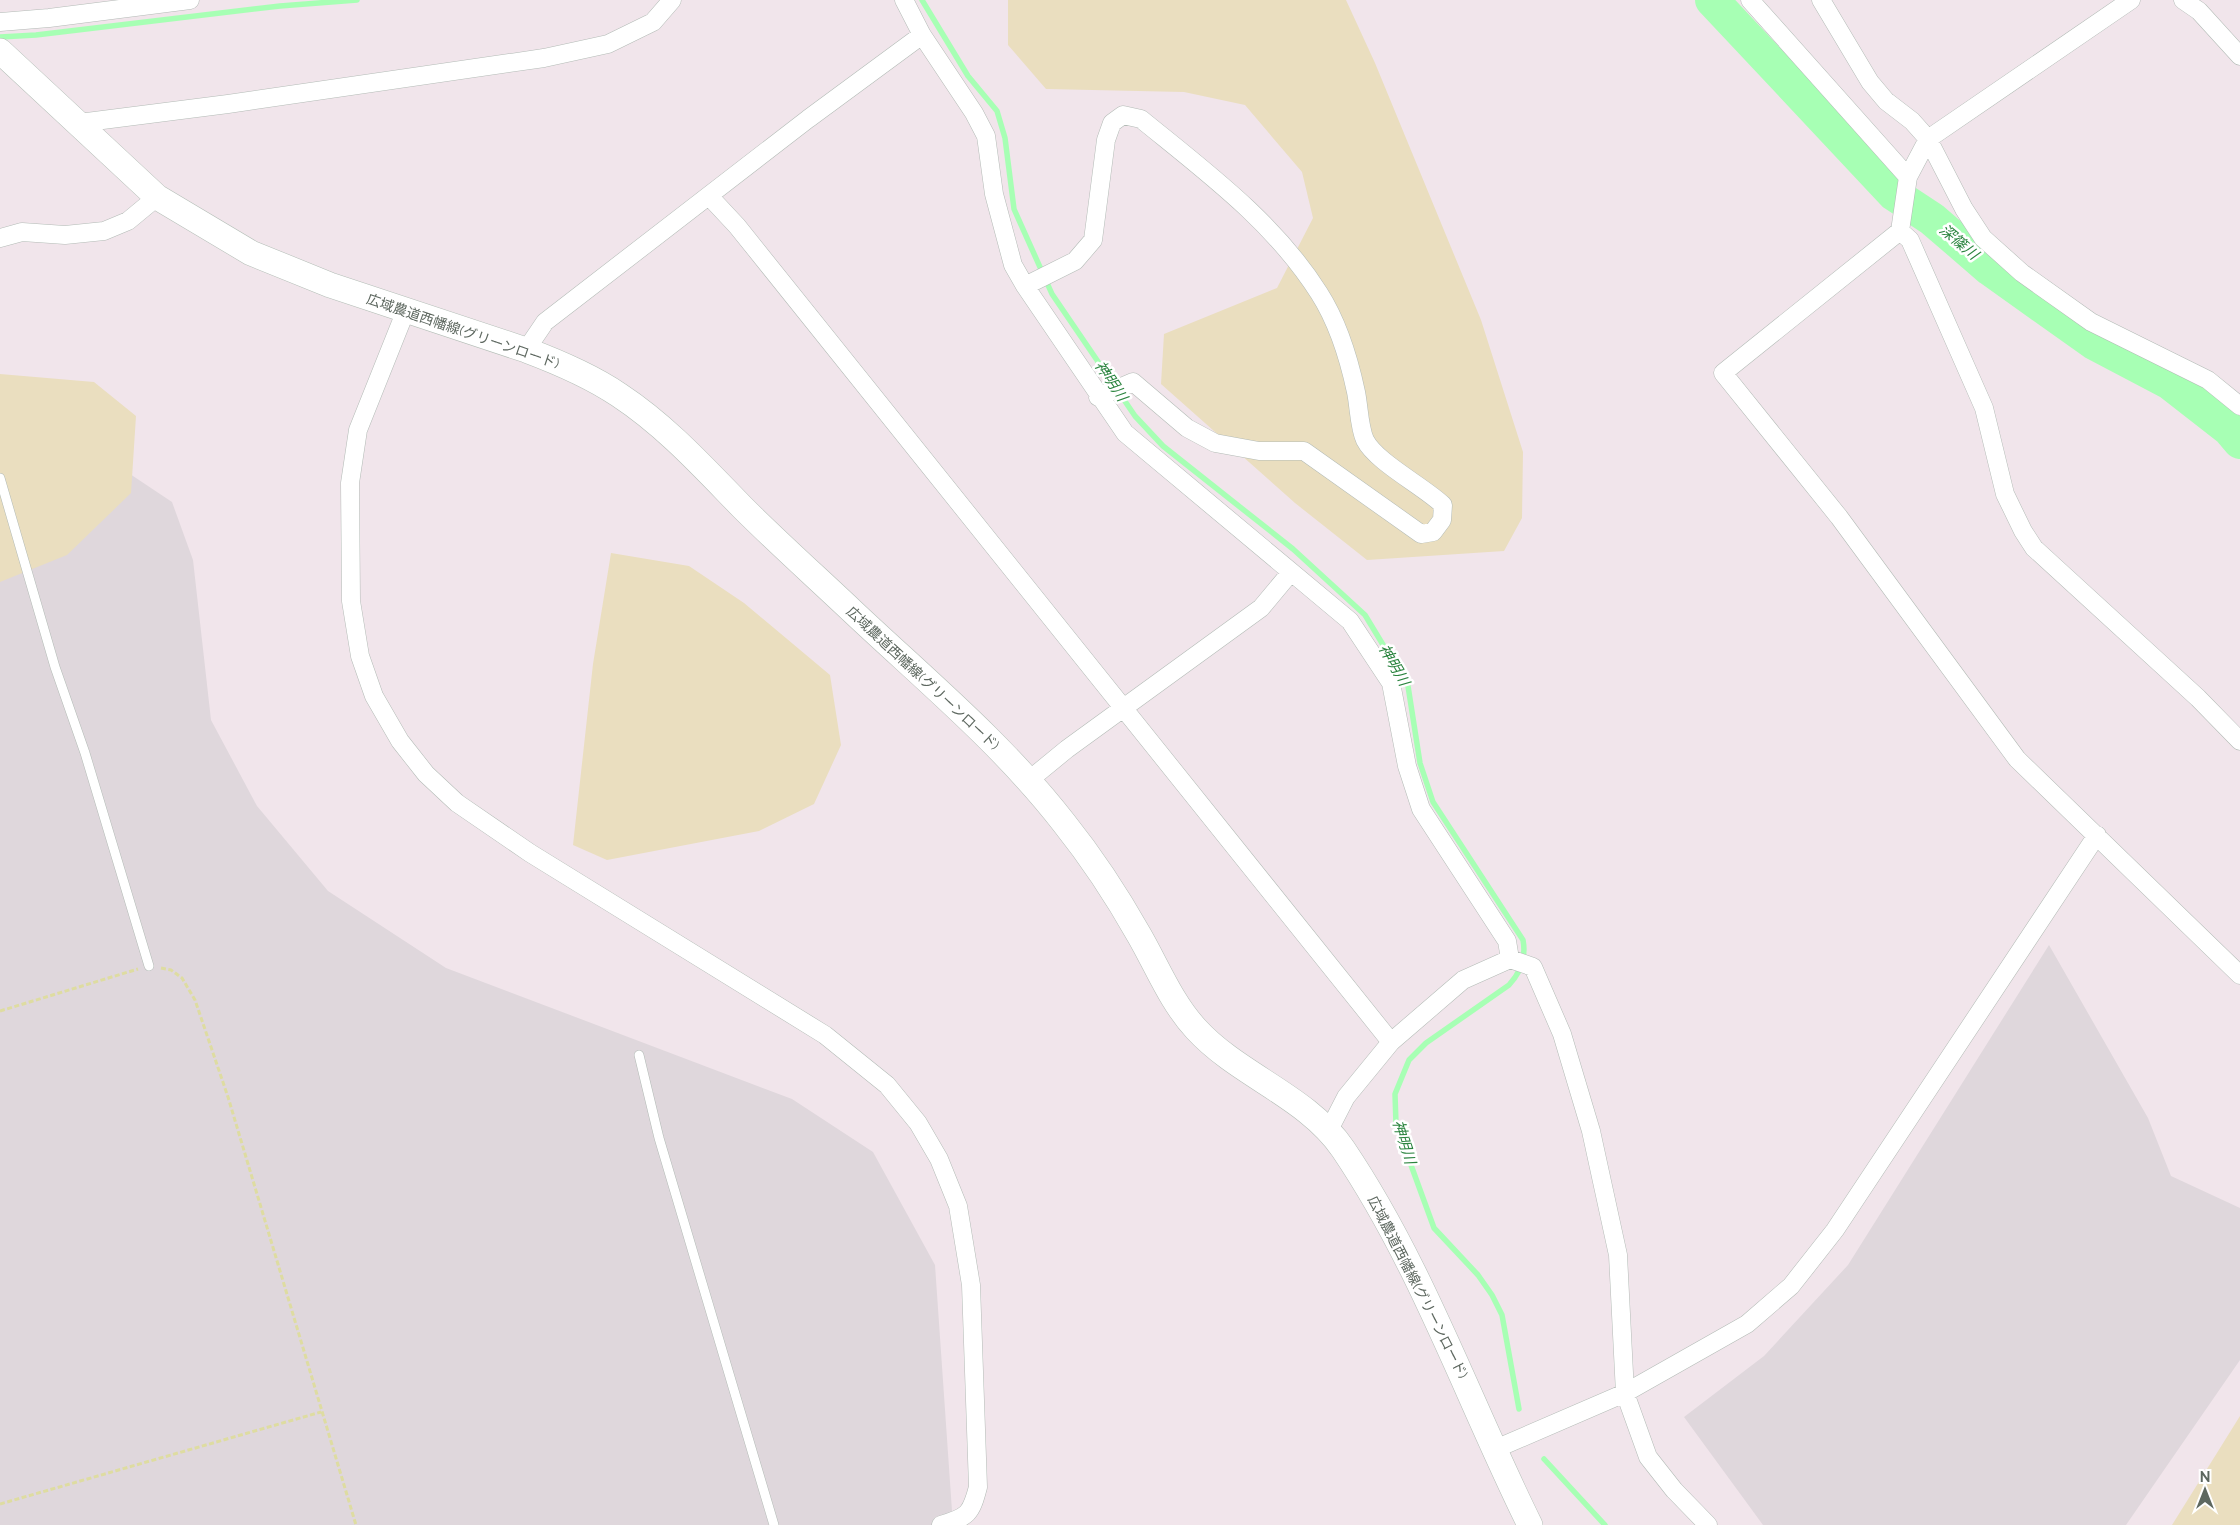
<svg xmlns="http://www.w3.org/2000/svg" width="2240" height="1525" font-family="Raleway,'Noto Sans JP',sans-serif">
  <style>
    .industrial { fill: #dfd7dc }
    .green { fill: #eadebf }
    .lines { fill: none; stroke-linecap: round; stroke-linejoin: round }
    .stream { stroke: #a7ffb4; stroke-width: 5.5 }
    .river { stroke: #a7ffb4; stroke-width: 34 }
    .lane-casing { stroke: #b3bbb6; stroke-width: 10 }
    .street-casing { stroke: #b3bbb6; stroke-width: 19 }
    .secondary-casing { stroke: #b4beb7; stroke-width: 26 }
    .path { stroke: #dedca1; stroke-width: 3; stroke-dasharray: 5 2.5; stroke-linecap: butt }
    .lane { stroke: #fff; stroke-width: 9 }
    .street { stroke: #fff; stroke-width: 18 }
    .secondary { stroke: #fff; stroke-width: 25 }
    .labels { text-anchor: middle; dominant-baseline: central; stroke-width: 5; stroke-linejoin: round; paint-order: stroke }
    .street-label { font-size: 14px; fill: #5d675f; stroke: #fff }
    .water-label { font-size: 15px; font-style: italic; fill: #2b843f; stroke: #fff }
  </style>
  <rect width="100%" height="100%" fill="#f1e5eb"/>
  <!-- industrial -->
  <path class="industrial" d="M 0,451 L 100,454 L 172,502 L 193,560 L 211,720 L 257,806 L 328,891 L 446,968 L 792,1099 L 873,1152 L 935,1265 L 952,1511 L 961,1525 L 0,1525 Z
    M 2049,945 L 2148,1118 L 2171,1176 L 2240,1208 L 2240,1360 L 2126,1525 L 1763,1525 L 1684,1417 L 1764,1356 L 1848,1265 Z"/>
  <!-- green -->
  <path class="green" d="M 1008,0 L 1346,0 L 1375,63 L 1481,320 L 1523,452 L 1522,518 L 1504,551 L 1367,560 L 1295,503 L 1161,384 L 1164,334 L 1277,288 L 1313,218 L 1302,172 L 1245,105 L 1184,92 L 1046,89 L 1008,45 Z
    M 0,374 L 94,382 L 136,416 L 131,493 L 67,555 L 0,582 Z
    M 611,553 L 689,566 L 744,603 L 830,675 L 841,745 L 814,804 L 759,831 L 607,860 L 573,845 L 593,664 Z
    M 2240,1416 L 2240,1525 L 2172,1525 Z"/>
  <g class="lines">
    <!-- stream -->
    <path class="stream" d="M 922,0 L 968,76 L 997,111 L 1005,138 L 1014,209 L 1052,294 L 1135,416 L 1163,446 L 1293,549 L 1365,615 L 1408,686 L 1420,763 L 1433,802 L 1523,940 C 1526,956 1521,972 1509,985 L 1426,1043 L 1409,1060 L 1395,1094 L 1396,1124 L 1434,1228 L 1478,1275 L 1492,1295 L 1502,1315 L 1519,1409
      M 0,37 L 36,35 L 280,6 L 357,0
      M 1544,1459 L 1605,1525"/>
    <!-- river -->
    <path class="river" d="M 1712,0 L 1894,194 L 1932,219 L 1990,269 L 2094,343 L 2170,383 L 2229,429 L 2240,442"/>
    <!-- lane casing -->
    <g class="lane-casing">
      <path id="lane" d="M 0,478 L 55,667 L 85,753 L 149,966
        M 639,1055 L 659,1138 L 774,1525"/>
    </g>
    <!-- street casing -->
    <g class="street-casing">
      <path id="street" d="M 904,0 L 922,35 L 974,113 L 986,136 L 994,194 L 1013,265 L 1025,286 L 1125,433 L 1350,621 L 1391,683 L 1407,766 L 1421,809 L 1507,941 L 1510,959
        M 1750,0 L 1908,177
        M 1821,0 L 1870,82 L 1886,101 L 1912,121 L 1928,139 L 1964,209 L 1983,238 L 2022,273 L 2091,322 L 2208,380 L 2240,406
        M 2131,0 L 1928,139 L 1908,177 L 1900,231 L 1723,373 L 1839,517 L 2017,759 L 2240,975
        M 2183,0 L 2199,11 L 2240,56
        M 0,22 L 49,18 L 190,0
        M 79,123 L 228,104 L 544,58 L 608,44 L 653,22 L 672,0
        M 709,196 L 737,226 L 1391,1042
        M 1900,231 L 1910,240 L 1984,408 L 2005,494 L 2023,531 L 2034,548 L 2198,698 L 2240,741
        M 0,238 L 22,232 L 65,235 L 104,231 L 128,221 L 157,197
        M 1025,286 L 1075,261 L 1093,240 L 1106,140 L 1112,123 L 1123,115 L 1141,119 C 1206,172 1274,222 1319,293 C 1337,321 1349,359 1356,392 C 1359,406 1359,427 1365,440 C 1376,462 1423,486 1443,505 L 1442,520 L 1433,532 L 1421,534 L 1304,451 L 1259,451 L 1215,443 L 1187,428 L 1133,382 L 1098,397
        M 406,310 L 358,430 L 350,483 L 351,601 L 360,656 L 374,696 L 400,741 L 426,774 L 457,803 L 530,853 L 825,1035 L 887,1085 L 918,1123 L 939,1159 L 958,1206 L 971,1285 L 978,1487 C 971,1514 968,1517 941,1525
        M 526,350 L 545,322 L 808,119 L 922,35
        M 1028,781 L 1067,749 L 1261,608 L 1291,572
        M 1328,1132 L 1346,1097 L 1391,1042 L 1463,980 L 1510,959 L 1533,967 L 1562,1034 L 1591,1131 L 1618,1255 L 1625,1393 L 1648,1457 L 1674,1490 L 1708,1525
        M 1493,1450 L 1625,1393 L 1747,1324 L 1791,1286 L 1835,1230 L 2097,835"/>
    </g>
    <!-- secondary casing -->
    <g class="secondary-casing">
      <path id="secondary" d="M 0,51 L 157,197 L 251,253 L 330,285 L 526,350 C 558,362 591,376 619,395 C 666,426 703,467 742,507 C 777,542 815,576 851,610 C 924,679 1002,743 1064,823 C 1092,858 1117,896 1139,935 C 1157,966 1171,1002 1196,1029 C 1239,1076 1307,1096 1343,1149 C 1422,1266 1468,1400 1530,1525"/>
    </g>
    <!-- path -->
    <path class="path" d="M 161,968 L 171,970 L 182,978 L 195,1000 L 228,1097 L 356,1525
      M 0,1011 L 138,969
      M 0,1504 L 321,1412"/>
    <!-- lane -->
    <use href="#lane" class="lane"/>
    <!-- street -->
    <use href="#street" class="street"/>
    <!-- secondary -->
    <use href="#secondary" class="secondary"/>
  </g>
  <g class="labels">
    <!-- street labels -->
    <g class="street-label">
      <text transform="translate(463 331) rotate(19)">広域農道西幡線(グリーンロード)</text>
      <text transform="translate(923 678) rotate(43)">広域農道西幡線(グリーンロード)</text>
      <text transform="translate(1418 1287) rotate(63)">広域農道西幡線(グリーンロード)</text>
    </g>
    <!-- water labels -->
    <g class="water-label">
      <text transform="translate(1959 242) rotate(40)">深篠川</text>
      <text transform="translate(1111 381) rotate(56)">神明川</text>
      <text transform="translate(1394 665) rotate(60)">神明川</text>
      <text transform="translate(1404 1142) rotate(73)">神明川</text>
    </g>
  </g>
  <!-- north arrow -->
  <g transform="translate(2205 1490)" stroke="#ffffff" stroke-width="4" paint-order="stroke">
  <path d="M0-4L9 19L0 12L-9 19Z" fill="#5d675f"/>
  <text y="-8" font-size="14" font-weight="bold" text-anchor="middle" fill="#5d675f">N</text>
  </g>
</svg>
